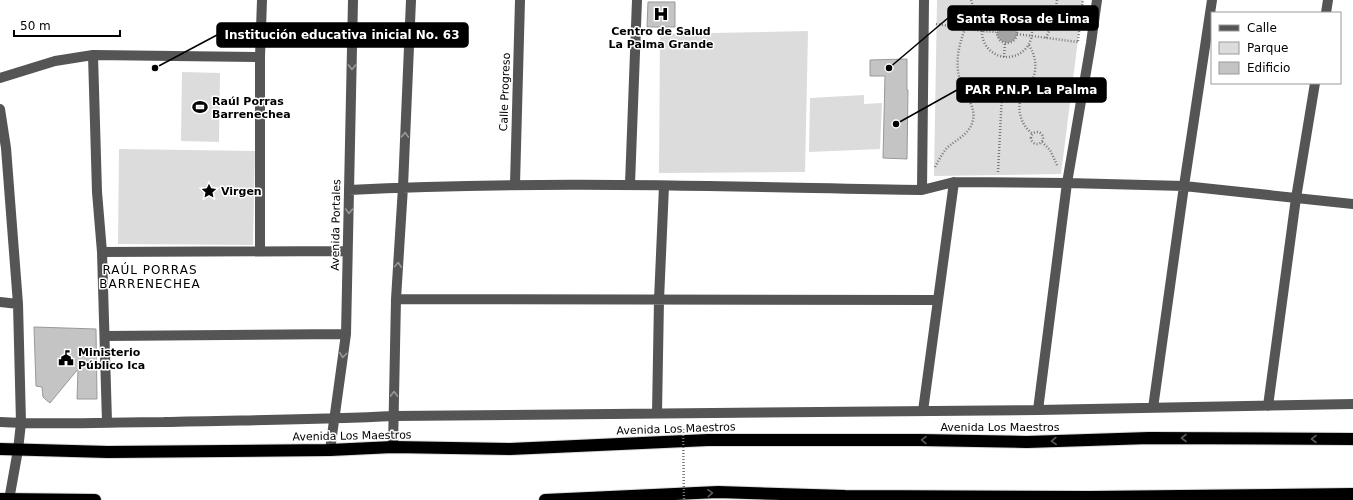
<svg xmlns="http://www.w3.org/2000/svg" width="1353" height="500" font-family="'DejaVu Sans',sans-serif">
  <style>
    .green { fill: #dcdcdc }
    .water { fill: #a3a3a3 }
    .building { fill: #c4c4c4; stroke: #999 }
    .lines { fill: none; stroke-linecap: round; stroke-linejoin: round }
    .highway-casing { stroke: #dbdbdb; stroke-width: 14 }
    .path { stroke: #777; stroke-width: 2.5; stroke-dasharray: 1 2; stroke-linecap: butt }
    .minor { stroke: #555; stroke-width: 10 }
    .highway { stroke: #000; stroke-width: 12 }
    .path-bridge { stroke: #777; stroke-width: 2.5; stroke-dasharray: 1 2; stroke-linecap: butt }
    .oneway { stroke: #999 }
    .oneway2 { stroke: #595959 }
    .labels { text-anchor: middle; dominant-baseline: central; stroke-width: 3; stroke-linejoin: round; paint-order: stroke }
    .poi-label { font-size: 11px; font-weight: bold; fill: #000; stroke: #fff; text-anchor: start }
    .street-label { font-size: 11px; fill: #000; stroke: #fff }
    .neighbourhood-label { font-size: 12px; letter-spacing: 1px; fill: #000; stroke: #fff }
    .leader { fill: none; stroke: #000; stroke-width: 1.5 }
    .callout-dot { fill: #000; stroke: #fff; stroke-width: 1.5 }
    .callout { fill: #000; stroke: #000; stroke-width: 1.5 }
    .callout-label { font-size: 12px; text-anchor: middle; font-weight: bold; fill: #fff }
  </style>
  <rect width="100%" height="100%" fill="#fff"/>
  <!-- green -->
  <path class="green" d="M 937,0 L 1083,0 L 1061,174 L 934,176 Z
    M 808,31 L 805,172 L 659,173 L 660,34 Z
    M 182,72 L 220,73 L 219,142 L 181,141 Z
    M 864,95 L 864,104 L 882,103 L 880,149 L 809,152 L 810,98 Z
    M 119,149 L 255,151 L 253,245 L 118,244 Z"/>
  <!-- water -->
  <path class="water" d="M997 33a10 10 0 1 1 20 0a10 10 0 1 1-20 0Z"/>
  <!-- building -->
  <path class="building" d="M 648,2 L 675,2 L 675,27 L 647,27 Z
    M 907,59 L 907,90 L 908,90 L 907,159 L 883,158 L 885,76 L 870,76 L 870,60 Z
    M 34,327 L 96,329 L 97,399 L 77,399 L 78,369 L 50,403 L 45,399 L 43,397 L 42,387 L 36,386 Z"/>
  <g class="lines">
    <!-- highway casing -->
    <g class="highway-casing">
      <path id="highway" d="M 0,449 L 108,452 L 330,450 L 393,447 L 510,449 L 708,440 L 920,440 L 1027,442 L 1149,438 L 1353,439
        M 0,499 L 95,500
        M 545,500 L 718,492 L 845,496 L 1090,497 L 1353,494"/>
    </g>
    <!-- path -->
    <path class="path" d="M 971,0 L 975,12 L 984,24
      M982 32a25 25 0 1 1 50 0a25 25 0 1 1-50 0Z
      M997 33a10 10 0 1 1 20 0a10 10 0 1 1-20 0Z
      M 1007,23 L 1008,8
      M 936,24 L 982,31 L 996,32
      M 1017,34 L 1078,42
      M 1046,38 L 1054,20 L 1057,0
      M 1078,41 L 1083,0
      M 1029,45 C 1036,57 1038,69 1031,83 C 1028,87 1024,91 1022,95 C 1016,109 1021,126 1033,134
      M 1004,57 L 1005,43
      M 970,101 C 990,91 1000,93 1021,98
      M1031 138a6 6 0 1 1 12 0a6 6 0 1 1-12 0Z
      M 1042,142 L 1050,150 L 1058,167
      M 935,167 C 939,160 942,153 948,147 C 957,139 970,134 973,120 C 976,108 966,96 962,86 C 954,66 958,47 965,29
      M 998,172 L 1002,94"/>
    <!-- minor -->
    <path class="minor" d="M 1326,13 L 1328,0
      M 93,55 L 97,192 L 102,252 L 107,422
      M 0,78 L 55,61 L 93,55 L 260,57
      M 0,109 L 6,148 L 18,304 L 21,423 L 18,450 L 9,500
      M 515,184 L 520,0
      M 630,184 L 637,0
      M 349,190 C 540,180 731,187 922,190 L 954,182 L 1067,183 L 1184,186 L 1353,204
      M 922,190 L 924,0
      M 260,251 L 260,57 L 262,0
      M 102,252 L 347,251
      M 396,299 L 937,300
      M 0,302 L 18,304
      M 105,336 L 346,334
      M 1268,406 L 1296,198 L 1315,83
      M 1153,408 L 1184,186 L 1212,0
      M 1038,410 L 1067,183 L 1091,43 L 1097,0
      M 923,411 L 954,182
      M 657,413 L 659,300 L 664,186
      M 0,422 C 54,425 109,422 164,422 C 241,420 317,420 394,416 L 1038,410 L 1353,404
      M 393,447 L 396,299 L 403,187 L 411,0
      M 330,450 L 346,334 L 353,0"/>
    <!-- highway -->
    <use href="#highway" class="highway"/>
    <!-- path-bridge -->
    <path class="path-bridge" d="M 683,429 L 684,500"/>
  </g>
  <!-- one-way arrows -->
  <defs><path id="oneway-chevron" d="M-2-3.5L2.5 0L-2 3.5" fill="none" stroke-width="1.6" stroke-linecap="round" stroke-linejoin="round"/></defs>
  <g class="oneway">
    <use href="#oneway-chevron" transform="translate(352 67) rotate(91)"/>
    <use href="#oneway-chevron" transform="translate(405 135) rotate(-88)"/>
    <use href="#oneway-chevron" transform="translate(349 211) rotate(92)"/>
    <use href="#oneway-chevron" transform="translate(398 265) rotate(-86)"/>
    <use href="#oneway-chevron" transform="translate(343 355) rotate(97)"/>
    <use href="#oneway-chevron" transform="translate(394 394) rotate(-89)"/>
  </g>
  <g class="oneway2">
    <use href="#oneway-chevron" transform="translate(1184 438) rotate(-180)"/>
    <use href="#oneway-chevron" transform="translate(1314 439) rotate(-180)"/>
    <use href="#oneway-chevron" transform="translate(924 440) rotate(-179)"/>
    <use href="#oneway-chevron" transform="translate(1054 441) rotate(178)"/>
    <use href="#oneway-chevron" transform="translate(710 493) rotate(-3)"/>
  </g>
  <!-- icons -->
  <defs>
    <g id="hospital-bare" transform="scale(1.2)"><path d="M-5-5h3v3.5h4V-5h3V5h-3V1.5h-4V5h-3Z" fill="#000" stroke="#fff" stroke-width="2.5" paint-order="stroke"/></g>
    <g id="stadium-bare" transform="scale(1.2)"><path d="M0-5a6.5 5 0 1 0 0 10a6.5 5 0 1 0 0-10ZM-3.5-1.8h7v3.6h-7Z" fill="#000" stroke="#fff" stroke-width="2.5" paint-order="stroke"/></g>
    <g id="sight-bare" transform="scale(1.2)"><path d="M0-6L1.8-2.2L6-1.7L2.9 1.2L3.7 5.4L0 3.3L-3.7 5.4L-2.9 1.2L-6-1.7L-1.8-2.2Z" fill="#000" stroke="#fff" stroke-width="2.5" paint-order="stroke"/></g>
    <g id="civic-bare" transform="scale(1.2)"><path d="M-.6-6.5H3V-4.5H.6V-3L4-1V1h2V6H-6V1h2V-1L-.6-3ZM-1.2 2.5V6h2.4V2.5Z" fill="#000" stroke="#fff" stroke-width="2.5" paint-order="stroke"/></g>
  </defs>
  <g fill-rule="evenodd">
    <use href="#hospital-bare" x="661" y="14"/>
    <use href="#stadium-bare" x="200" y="107"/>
    <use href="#sight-bare" x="209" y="191"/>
    <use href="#civic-bare" x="66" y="358"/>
  </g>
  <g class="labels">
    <!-- poi labels -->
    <g class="poi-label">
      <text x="661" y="31" text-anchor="middle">Centro de Salud<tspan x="661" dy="13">La Palma Grande</tspan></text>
      <text x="212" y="101">Raúl Porras<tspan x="212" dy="13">Barrenechea</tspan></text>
      <text x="221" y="191">Virgen</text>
      <text x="78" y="352">Ministerio<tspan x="78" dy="13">Público Ica</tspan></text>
    </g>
    <!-- street labels -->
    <g class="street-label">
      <text transform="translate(505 92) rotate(-88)">Calle Progreso</text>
      <text transform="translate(336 225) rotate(-89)">Avenida Portales</text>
      <text x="1000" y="427">Avenida Los Maestros</text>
      <text transform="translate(676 429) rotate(-2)">Avenida Los Maestros</text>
      <text transform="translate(352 436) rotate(-1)">Avenida Los Maestros</text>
    </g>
    <!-- neighbourhood labels -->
    <g class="neighbourhood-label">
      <text x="150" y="270">RAÚL PORRAS<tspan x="150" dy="14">BARRENECHEA</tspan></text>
    </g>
  </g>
  <!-- callouts -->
  <path class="leader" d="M889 68L948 18M155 68L217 35M896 124L957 90"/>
  <g class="callout-dot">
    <circle cx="889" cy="68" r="4"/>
    <circle cx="155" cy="68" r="4"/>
    <circle cx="896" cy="124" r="4"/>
  </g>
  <g class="callout">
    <rect x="948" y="6" width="150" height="24" rx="4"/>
    <rect x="217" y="23" width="251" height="24" rx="4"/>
    <rect x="957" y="78" width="149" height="24" rx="4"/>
  </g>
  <g class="callout-label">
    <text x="1023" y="23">Santa Rosa de Lima</text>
    <text x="342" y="39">Institución educativa inicial No. 63</text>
    <text x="1031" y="94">PAR P.N.P. La Palma</text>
  </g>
  <!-- legend -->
  <rect x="1211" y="12" width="130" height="72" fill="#ffffff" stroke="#999999"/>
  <rect x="1219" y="25" width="20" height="6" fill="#555555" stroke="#999999"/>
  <text x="1247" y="32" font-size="12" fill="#000000">Calle</text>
  <rect x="1219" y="42" width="20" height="12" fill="#dcdcdc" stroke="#999999"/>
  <text x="1247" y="52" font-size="12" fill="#000000">Parque</text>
  <rect x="1219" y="62" width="20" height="12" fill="#c4c4c4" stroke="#999999"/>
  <text x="1247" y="72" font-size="12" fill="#000000">Edificio</text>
  <!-- scale -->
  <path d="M14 30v6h106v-6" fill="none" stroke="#000000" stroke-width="2"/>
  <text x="20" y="30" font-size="12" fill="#000000" stroke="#ffffff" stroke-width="3" paint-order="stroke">50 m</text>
</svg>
